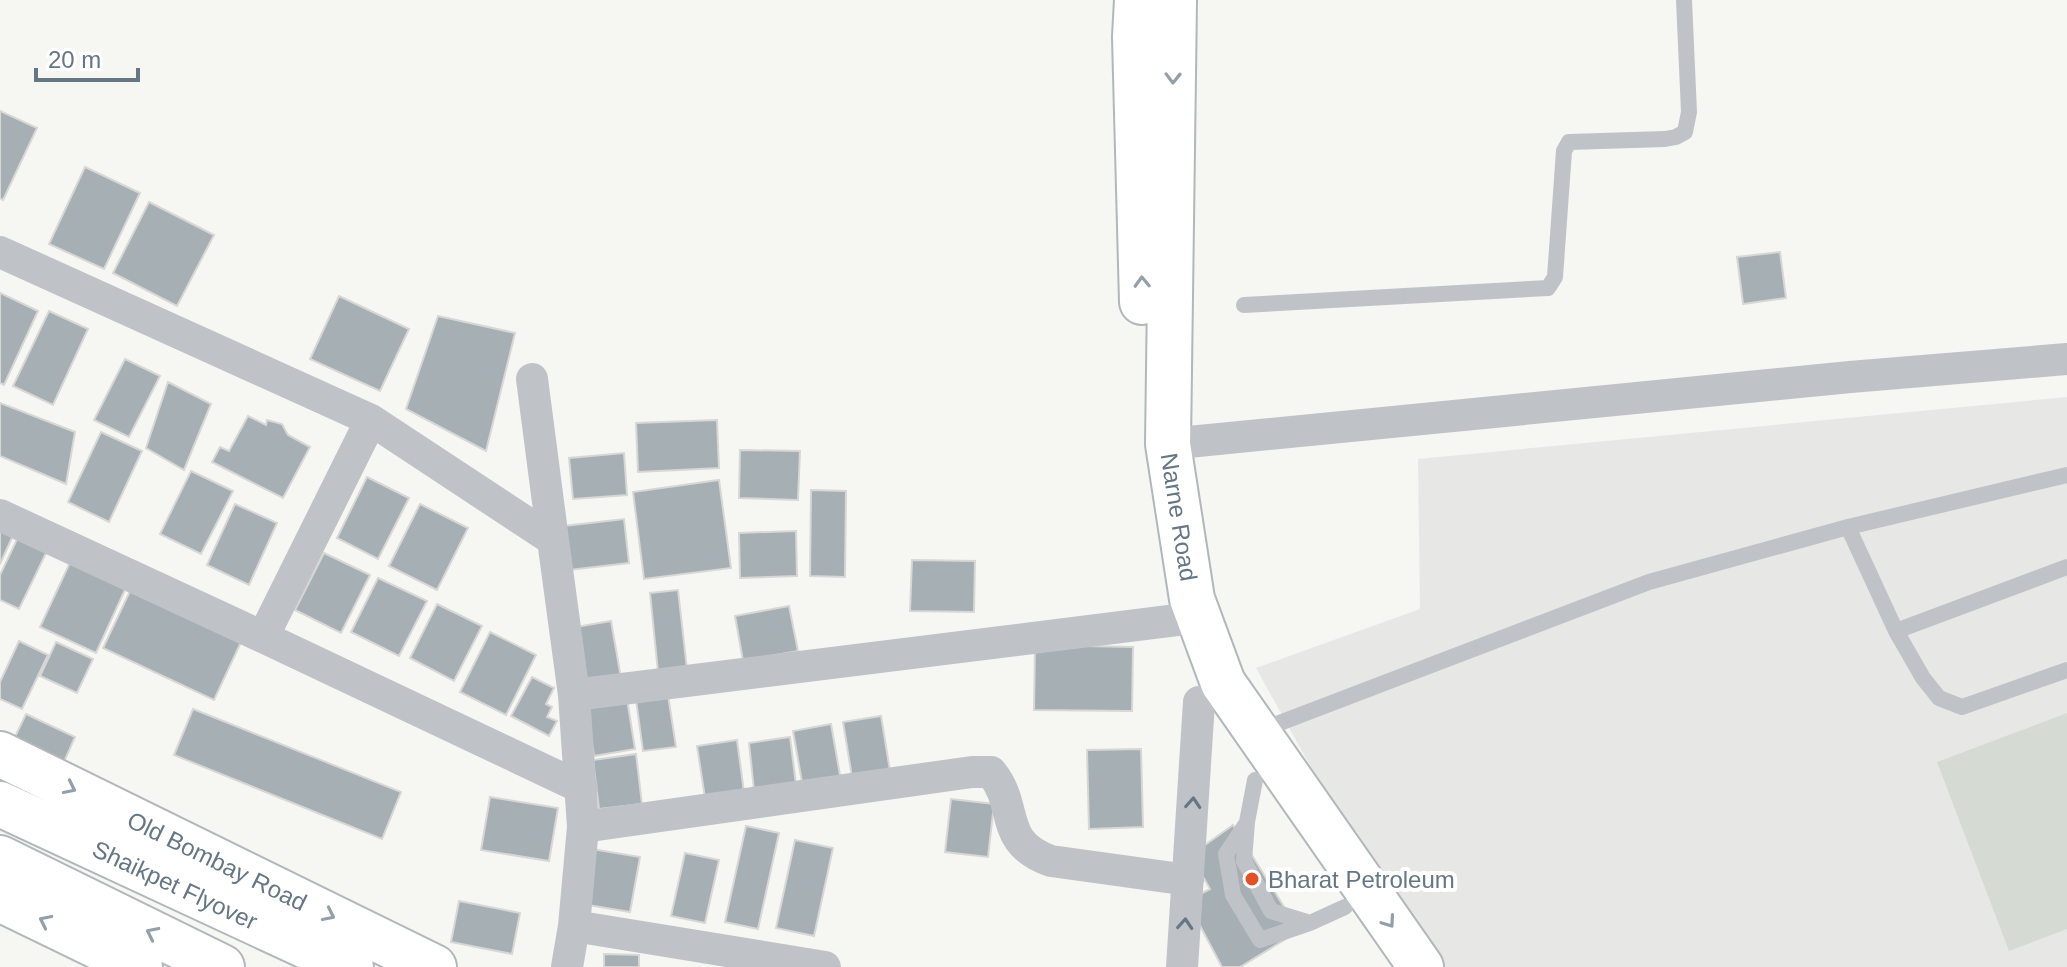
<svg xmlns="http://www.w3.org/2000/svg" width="2067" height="967" font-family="Helvetica,sans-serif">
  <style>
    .built { fill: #e7e8e6 }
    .green { fill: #d5dbd2 }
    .building { fill: #a6afb4; stroke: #d7d7d5; stroke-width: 2 }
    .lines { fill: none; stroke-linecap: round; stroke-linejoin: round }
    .secondary-casing { stroke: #b1b7bb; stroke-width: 48 }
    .primary-casing { stroke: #b2b7bb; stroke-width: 48 }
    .lane { stroke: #bfc3c7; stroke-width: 16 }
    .street { stroke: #bfc3c7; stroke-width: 32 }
    .secondary { stroke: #fff; stroke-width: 44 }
    .primary { stroke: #fff; stroke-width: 44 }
    .oneway { stroke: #939fa9 }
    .oneway2 { stroke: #657684 }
    .poi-dot { fill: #e35126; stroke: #fff; stroke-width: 3 }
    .labels { text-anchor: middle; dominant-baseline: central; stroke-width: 8; stroke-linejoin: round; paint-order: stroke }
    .street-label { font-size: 24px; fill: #657684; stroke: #fff }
    .poi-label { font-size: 24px; fill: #657684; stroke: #fff; text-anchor: start }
  </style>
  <rect width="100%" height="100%" fill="#f6f6f2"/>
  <!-- built -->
  <path class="built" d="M 2067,397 L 2067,967 L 1431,967 L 1394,918 L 1256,668 L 1420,609 L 1418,459 Z"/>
  <!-- green -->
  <path class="green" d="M 2067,713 L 2067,929 L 2009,951 L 1937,762 Z"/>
  <!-- building -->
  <path class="building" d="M 0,111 L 37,128 L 3,200 L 0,198 Z
    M 85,167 L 140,193 L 104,269 L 49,244 Z
    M 149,202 L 214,235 L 177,306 L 113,273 Z
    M 1780,252 L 1786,298 L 1743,304 L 1737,257 Z
    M 0,293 L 38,311 L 4,385 L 0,383 Z
    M 339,296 L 409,329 L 380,391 L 310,359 Z
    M 49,311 L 88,329 L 53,405 L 13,386 Z
    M 438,316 L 515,333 L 486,451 L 406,409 Z
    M 125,359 L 160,376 L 129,437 L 94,420 Z
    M 168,382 L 211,404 L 184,470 L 146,448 Z
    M 0,403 L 75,432 L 66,484 L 0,456 Z
    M 248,416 L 266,425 L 267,420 L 282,424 L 288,435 L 310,447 L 283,498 L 212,462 L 220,447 L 229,451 Z
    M 717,420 L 719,468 L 638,472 L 636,423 Z
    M 101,432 L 142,451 L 109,522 L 68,502 Z
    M 740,450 L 800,451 L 798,500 L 739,498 Z
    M 624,453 L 627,495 L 573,499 L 569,458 Z
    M 191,471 L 233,491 L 201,554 L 160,534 Z
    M 367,477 L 409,498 L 378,559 L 337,538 Z
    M 719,480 L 731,568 L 644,579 L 633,492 Z
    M 811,490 L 846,491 L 845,577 L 810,576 Z
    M 235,504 L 277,523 L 249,585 L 207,565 Z
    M 420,504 L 468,528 L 437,590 L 389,566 Z
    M 624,519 L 629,563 L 569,570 L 564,526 Z
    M 0,522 L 16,529 L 0,564 Z
    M 796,531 L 797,576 L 740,578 L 739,533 Z
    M 19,535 L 48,549 L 19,609 L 0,600 L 0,575 Z
    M 324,553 L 370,575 L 341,633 L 295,610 Z
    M 73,556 L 129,581 L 96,653 L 40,627 Z
    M 912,560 L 975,561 L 974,612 L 910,611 Z
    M 378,578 L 427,601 L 399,656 L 351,632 Z
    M 131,589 L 242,640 L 214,700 L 103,648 Z
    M 678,590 L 687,669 L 658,672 L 650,593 Z
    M 437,604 L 482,626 L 454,681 L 410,658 Z
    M 789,606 L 798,651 L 743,661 L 735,616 Z
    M 611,621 L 621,678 L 586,684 L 576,627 Z
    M 490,632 L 536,655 L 506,715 L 460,692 Z
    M 19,641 L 48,655 L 22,709 L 0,699 L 0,682 Z
    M 56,642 L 93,659 L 77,693 L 40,676 Z
    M 1035,645 L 1133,647 L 1132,711 L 1034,710 Z
    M 532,677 L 554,688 L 546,704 L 552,707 L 547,717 L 557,721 L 549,736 L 511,716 Z
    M 668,695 L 676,747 L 643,751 L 636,700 Z
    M 627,699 L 635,749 L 594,756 L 586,705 Z
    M 193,709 L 401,792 L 382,839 L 174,755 Z
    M 26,714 L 75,737 L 64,762 L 14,739 Z
    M 881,716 L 891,777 L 853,783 L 843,722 Z
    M 831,724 L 841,781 L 803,788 L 793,731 Z
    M 790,737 L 796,784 L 754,790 L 749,743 Z
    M 737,740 L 744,792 L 705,798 L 697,746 Z
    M 1141,749 L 1143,827 L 1089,829 L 1087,750 Z
    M 636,754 L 642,804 L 599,809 L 593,760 Z
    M 490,797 L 558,808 L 549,861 L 481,850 Z
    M 951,799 L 994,804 L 988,857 L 945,852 Z
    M 1233,825 L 1299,931 L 1240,967 L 1222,967 L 1187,901 L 1210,889 L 1191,855 Z
    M 746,826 L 779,833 L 758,929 L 725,922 Z
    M 795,840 L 833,848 L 814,936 L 776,928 Z
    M 592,849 L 640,857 L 630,912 L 582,904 Z
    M 685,853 L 719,860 L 705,923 L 671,916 Z
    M 459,901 L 520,913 L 512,954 L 451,942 Z
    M 604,954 L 639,955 L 639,967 L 604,967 Z"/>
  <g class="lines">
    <!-- secondary casing -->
    <g class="secondary-casing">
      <path id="secondary" d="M 1137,0 L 1135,37 L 1142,302
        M 1174,0 L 1168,444 L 1192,599 L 1223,683 L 1421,967"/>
    </g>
    <!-- primary casing -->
    <g class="primary-casing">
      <path id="primary" d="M 0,754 L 434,967
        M 0,804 L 351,967
        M 0,858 L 222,967
        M 0,899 L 140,967"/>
    </g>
    <!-- lane -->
    <path class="lane" d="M 1244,305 L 1548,288 L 1555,277 L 1564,151 L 1569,142 L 1665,139 L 1676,137 L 1685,132 L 1689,112 L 1684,0
      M 1848,527 L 1896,631 L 1923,678 L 1939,698 L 1962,707 L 2067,670
      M 1896,631 L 2067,567
      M 1261,730 L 1649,582 L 1848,527 L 2067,475
      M 1255,780 L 1247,822 L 1244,861 L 1271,911 L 1310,923 L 1345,907
      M 1246,824 L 1226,854 L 1233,895 L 1260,940 L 1310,923"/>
    <!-- street -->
    <path class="street" d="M 0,252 L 371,420 L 553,540 L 574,695 L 583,827 L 574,926 L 567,967
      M 532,379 L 553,540
      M 371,420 L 263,637 L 582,788
      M 1168,444 L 1850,377 L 2067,359
      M 0,515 L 263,637
      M 574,695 L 1177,620
      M 583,827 L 972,772 L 991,772 C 1020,807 997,842 1051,861 L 1188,880
      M 574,926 L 825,967
      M 1182,967 L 1199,702"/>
    <!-- secondary -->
    <use href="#secondary" class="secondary"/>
    <!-- primary -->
    <use href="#primary" class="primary"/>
  </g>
  <!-- one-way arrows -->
  <defs><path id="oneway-chevron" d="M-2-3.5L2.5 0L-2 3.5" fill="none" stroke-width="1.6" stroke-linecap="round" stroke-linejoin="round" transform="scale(2)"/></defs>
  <g class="oneway">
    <use href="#oneway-chevron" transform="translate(1173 78) rotate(91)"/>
    <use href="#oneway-chevron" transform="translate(1142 282) rotate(-92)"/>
    <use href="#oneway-chevron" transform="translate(70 788) rotate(26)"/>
    <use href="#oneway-chevron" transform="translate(329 915) rotate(26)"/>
    <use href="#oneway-chevron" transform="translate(45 921) rotate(-154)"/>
    <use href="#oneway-chevron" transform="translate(1389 922) rotate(55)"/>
    <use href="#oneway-chevron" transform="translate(152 933) rotate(-154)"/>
  </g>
  <g class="oneway2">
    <use href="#oneway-chevron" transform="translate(1193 803) rotate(-86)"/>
    <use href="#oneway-chevron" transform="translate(1185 924) rotate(-86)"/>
  </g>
  <!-- markers -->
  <circle class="poi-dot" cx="1252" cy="879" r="8"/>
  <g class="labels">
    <!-- street labels -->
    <g class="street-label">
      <text transform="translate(1179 517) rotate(81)">Narne Road</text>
      <text transform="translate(217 861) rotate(26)">Old Bombay Road</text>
      <text transform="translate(175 885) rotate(25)">Shaikpet Flyover</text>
    </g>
    <!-- poi labels -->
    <g class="poi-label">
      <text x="1268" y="879">Bharat Petroleum</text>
    </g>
  </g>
  <!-- scale -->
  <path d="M36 68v12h102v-12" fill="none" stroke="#657684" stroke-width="4"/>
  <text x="48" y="68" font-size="24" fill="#657684" stroke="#ffffff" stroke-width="6" paint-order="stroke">20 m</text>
</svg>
